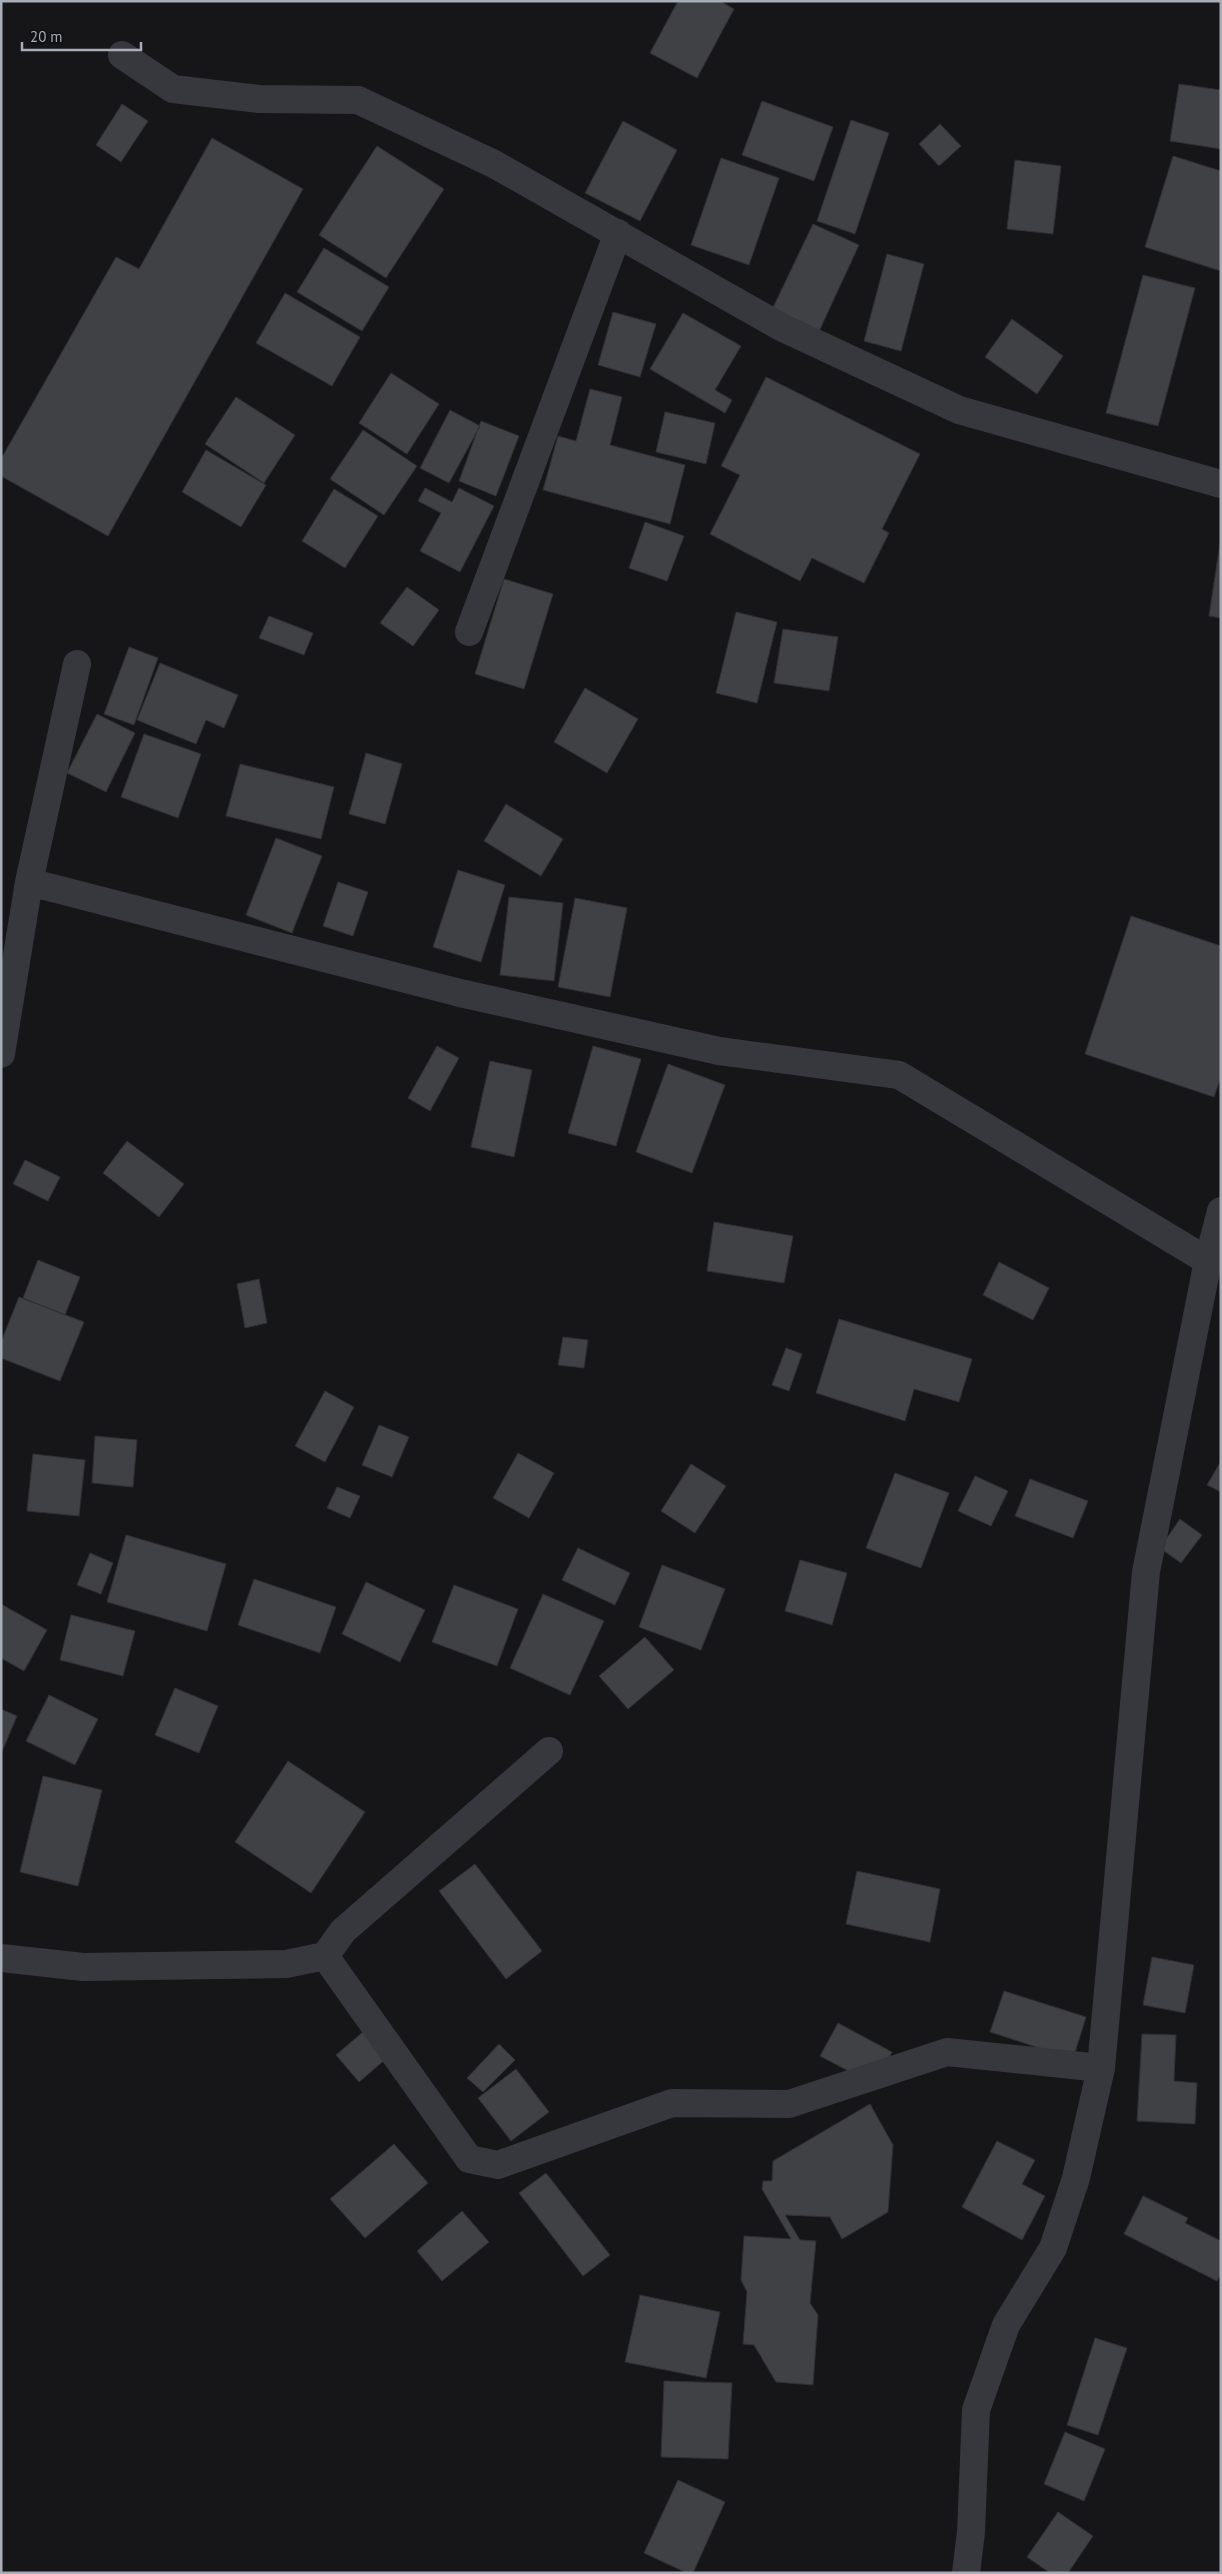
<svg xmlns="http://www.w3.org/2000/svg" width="1222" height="2574" font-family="'PT Sans',sans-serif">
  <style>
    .building { fill: #404145; stroke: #303034 }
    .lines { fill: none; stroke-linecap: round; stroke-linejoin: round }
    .minor { stroke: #37383d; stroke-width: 28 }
    .tertiary { stroke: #37383d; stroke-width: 28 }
  </style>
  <rect width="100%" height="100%" fill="#161618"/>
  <!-- building -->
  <path class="building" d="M 678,1 L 720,1 L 734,9 L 697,78 L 650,53 Z
    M 1179,84 L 1221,90 L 1221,149 L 1170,141 Z
    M 762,101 L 833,127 L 814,181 L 742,155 Z
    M 122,104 L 148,121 L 121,162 L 96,145 Z
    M 851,120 L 889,133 L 855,234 L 817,221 Z
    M 623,121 L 677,150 L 640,221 L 585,193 Z
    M 940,124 L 961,146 L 939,166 L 919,144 Z
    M 212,138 L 303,189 L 108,536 L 1,476 L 1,459 L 116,257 L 139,269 Z
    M 377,146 L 444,189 L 386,278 L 319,235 Z
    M 1173,156 L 1221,171 L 1221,271 L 1145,247 Z
    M 721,158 L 779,178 L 749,265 L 691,245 Z
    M 1015,160 L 1061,166 L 1053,234 L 1007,229 Z
    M 813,224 L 859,245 L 815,340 L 768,318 Z
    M 324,248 L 389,287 L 362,331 L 297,292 Z
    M 887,254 L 924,264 L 901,351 L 864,341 Z
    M 1143,275 L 1195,288 L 1158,426 L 1106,413 Z
    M 285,293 L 360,337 L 332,386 L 256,343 Z
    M 613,312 L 656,324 L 640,377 L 598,365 Z
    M 683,313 L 741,346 L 715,390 L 732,400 L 725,413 L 650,369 Z
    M 1012,319 L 1063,356 L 1037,394 L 985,357 Z
    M 391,373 L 439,404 L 407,454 L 359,423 Z
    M 766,377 L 920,454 L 882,529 L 889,533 L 864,583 L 812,558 L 800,581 L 710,534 L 740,475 L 721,466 Z
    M 590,389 L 622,397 L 610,445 L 685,465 L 670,524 L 543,490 L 558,436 L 576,441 Z
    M 236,397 L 295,435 L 264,483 L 205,444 Z
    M 450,410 L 480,426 L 449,483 L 420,468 Z
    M 665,412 L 715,423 L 706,464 L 656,452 Z
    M 481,421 L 519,436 L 496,496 L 459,481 Z
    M 363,430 L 417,466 L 384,515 L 330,479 Z
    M 206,450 L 266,485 L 241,527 L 182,492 Z
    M 425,488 L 452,502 L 459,488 L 494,506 L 460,572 L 420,551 L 441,513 L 418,501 Z
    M 334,489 L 378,516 L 345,568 L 302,541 Z
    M 645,522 L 684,536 L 667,581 L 629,568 Z
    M 1220,543 L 1221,543 L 1221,618 L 1209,616 Z
    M 504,579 L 553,594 L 524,689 L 475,674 Z
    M 407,587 L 439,610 L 413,646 L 380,623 Z
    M 736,612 L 777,622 L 757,703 L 716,693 Z
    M 269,616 L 313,633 L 304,655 L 259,638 Z
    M 783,629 L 838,637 L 829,691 L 774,683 Z
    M 129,647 L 158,658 L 134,725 L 104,714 Z
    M 160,663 L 238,695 L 224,728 L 206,720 L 196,744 L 137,720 Z
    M 585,688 L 638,719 L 607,773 L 554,742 Z
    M 97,714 L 135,733 L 106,792 L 67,773 Z
    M 144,734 L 201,754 L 178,818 L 121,797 Z
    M 366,753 L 402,764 L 385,824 L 349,814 Z
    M 240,764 L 334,787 L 321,839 L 226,816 Z
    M 506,804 L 563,839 L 541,876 L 484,841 Z
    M 276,838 L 322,856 L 292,933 L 246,915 Z
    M 458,870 L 505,885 L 481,962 L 433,947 Z
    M 338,882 L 368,892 L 353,936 L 323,926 Z
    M 509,897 L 563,903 L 554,981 L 500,975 Z
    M 575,898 L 627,908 L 610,997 L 558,987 Z
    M 1131,916 L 1221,946 L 1221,1077 L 1214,1097 L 1085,1054 Z
    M 437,1046 L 459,1058 L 430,1111 L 408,1098 Z
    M 593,1046 L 641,1059 L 616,1146 L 568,1133 Z
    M 490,1061 L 532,1070 L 514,1157 L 471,1147 Z
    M 668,1064 L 725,1085 L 692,1173 L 636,1152 Z
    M 127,1141 L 184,1184 L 159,1217 L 103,1173 Z
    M 25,1160 L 60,1177 L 48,1201 L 13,1184 Z
    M 714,1222 L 793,1236 L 784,1283 L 707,1271 Z
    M 38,1260 L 80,1277 L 65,1315 L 23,1298 Z
    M 999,1262 L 1049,1288 L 1033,1320 L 983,1295 Z
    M 259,1279 L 267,1323 L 245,1328 L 237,1284 Z
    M 19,1297 L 84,1322 L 60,1381 L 1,1358 L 1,1342 Z
    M 839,1319 L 972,1359 L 959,1402 L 914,1389 L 905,1421 L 816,1393 Z
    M 563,1337 L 588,1340 L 584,1368 L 558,1365 Z
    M 786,1348 L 802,1354 L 789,1391 L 772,1385 Z
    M 325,1391 L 354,1407 L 325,1462 L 295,1446 Z
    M 379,1425 L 409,1437 L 392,1477 L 362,1465 Z
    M 95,1436 L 137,1440 L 133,1487 L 92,1483 Z
    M 518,1453 L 554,1473 L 529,1518 L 493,1498 Z
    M 33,1454 L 85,1460 L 79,1516 L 27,1511 Z
    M 1221,1461 L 1221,1492 L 1207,1485 Z
    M 691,1464 L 726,1486 L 695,1533 L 661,1511 Z
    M 895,1473 L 949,1493 L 921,1568 L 866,1548 Z
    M 975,1476 L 1008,1491 L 991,1526 L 958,1511 Z
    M 1030,1479 L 1088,1501 L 1073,1538 L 1015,1516 Z
    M 337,1487 L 360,1496 L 350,1518 L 327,1508 Z
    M 1180,1519 L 1202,1535 L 1181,1563 L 1160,1548 Z
    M 126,1535 L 226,1564 L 207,1631 L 107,1602 Z
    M 578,1548 L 630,1573 L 615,1605 L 562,1580 Z
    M 90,1553 L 113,1563 L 101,1594 L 77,1585 Z
    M 800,1560 L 847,1573 L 832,1625 L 785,1611 Z
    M 662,1565 L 725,1589 L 701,1650 L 639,1627 Z
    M 254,1579 L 336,1607 L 320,1653 L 238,1625 Z
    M 366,1582 L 425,1610 L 400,1662 L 342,1634 Z
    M 454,1585 L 518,1609 L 497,1666 L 432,1642 Z
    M 543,1594 L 604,1621 L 570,1695 L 510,1668 Z
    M 1,1604 L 47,1630 L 24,1671 L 1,1658 Z
    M 71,1615 L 135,1631 L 123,1676 L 60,1660 Z
    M 645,1637 L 674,1670 L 628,1709 L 599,1676 Z
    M 175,1688 L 218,1706 L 199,1753 L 155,1735 Z
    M 49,1695 L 98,1719 L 75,1765 L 26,1741 Z
    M 1,1709 L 17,1716 L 1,1754 Z
    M 288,1761 L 365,1812 L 311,1893 L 235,1842 Z
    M 43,1776 L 102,1790 L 78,1886 L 20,1872 Z
    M 475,1864 L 542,1951 L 506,1979 L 439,1891 Z
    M 857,1871 L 940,1889 L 930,1942 L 846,1924 Z
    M 1152,1957 L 1194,1965 L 1185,2013 L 1143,2005 Z
    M 1004,1991 L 1086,2017 L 1073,2059 L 990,2032 Z
    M 838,2023 L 892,2052 L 875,2085 L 820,2056 Z
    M 364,2031 L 387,2058 L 359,2082 L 336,2055 Z
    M 1142,2034 L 1176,2035 L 1174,2081 L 1197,2083 L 1195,2124 L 1137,2121 Z
    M 499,2044 L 515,2060 L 483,2092 L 467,2078 Z
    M 516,2069 L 549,2112 L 511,2141 L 478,2098 Z
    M 870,2104 L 893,2145 L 888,2212 L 842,2239 L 830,2217 L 785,2215 L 800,2240 L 816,2241 L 810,2303 L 818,2315 L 813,2385 L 776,2382 L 754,2345 L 743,2344 L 747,2292 L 741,2280 L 744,2236 L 791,2239 L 762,2189 L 763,2181 L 772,2181 L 773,2161 Z
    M 997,2141 L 1035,2160 L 1022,2184 L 1045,2196 L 1022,2240 L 962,2207 Z
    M 394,2144 L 428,2183 L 365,2238 L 330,2199 Z
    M 546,2173 L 610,2255 L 583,2276 L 519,2193 Z
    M 1143,2196 L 1188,2218 L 1185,2223 L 1221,2241 L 1221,2274 L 1217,2281 L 1124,2234 Z
    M 462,2211 L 489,2242 L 442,2281 L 417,2251 Z
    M 640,2295 L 720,2312 L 706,2378 L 625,2362 Z
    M 1095,2338 L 1127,2348 L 1098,2435 L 1067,2425 Z
    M 664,2381 L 732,2383 L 728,2459 L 661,2457 Z
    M 1065,2432 L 1105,2449 L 1084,2501 L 1044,2484 Z
    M 678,2480 L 725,2502 L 693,2573 L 687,2573 L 644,2553 Z
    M 1058,2512 L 1093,2536 L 1068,2573 L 1050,2573 L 1027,2557 Z"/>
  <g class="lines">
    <!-- minor -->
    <path class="minor" d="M 122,55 L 173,89 L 259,99 L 358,100 L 494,164 L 781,327 L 959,410 L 1221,484
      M 469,632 L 618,233
      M 29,882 L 460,993 L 719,1051 L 899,1075 L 1208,1261
      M 1,1054 L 29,882 L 77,664
      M 325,1956 L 469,2159 L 498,2165 L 672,2103 L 789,2104 L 947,2052 L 1101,2068
      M 1,1958 L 83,1967 L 286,1964 L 325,1956 L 343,1931 L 549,1751"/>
    <!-- tertiary -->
    <path class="tertiary" d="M 966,2573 L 971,2532 L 976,2410 L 1006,2325 L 1053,2248 L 1076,2178 L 1101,2068 L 1146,1572 L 1208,1261 L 1221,1211"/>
  </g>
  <!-- border -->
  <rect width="1222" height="2574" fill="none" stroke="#a8adb8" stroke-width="5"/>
  <!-- scale -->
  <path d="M22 42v8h119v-8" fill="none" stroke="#a8adb8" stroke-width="2.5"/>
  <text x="30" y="42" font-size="15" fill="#a8adb8" stroke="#111113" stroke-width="4" paint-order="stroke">20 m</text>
</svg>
